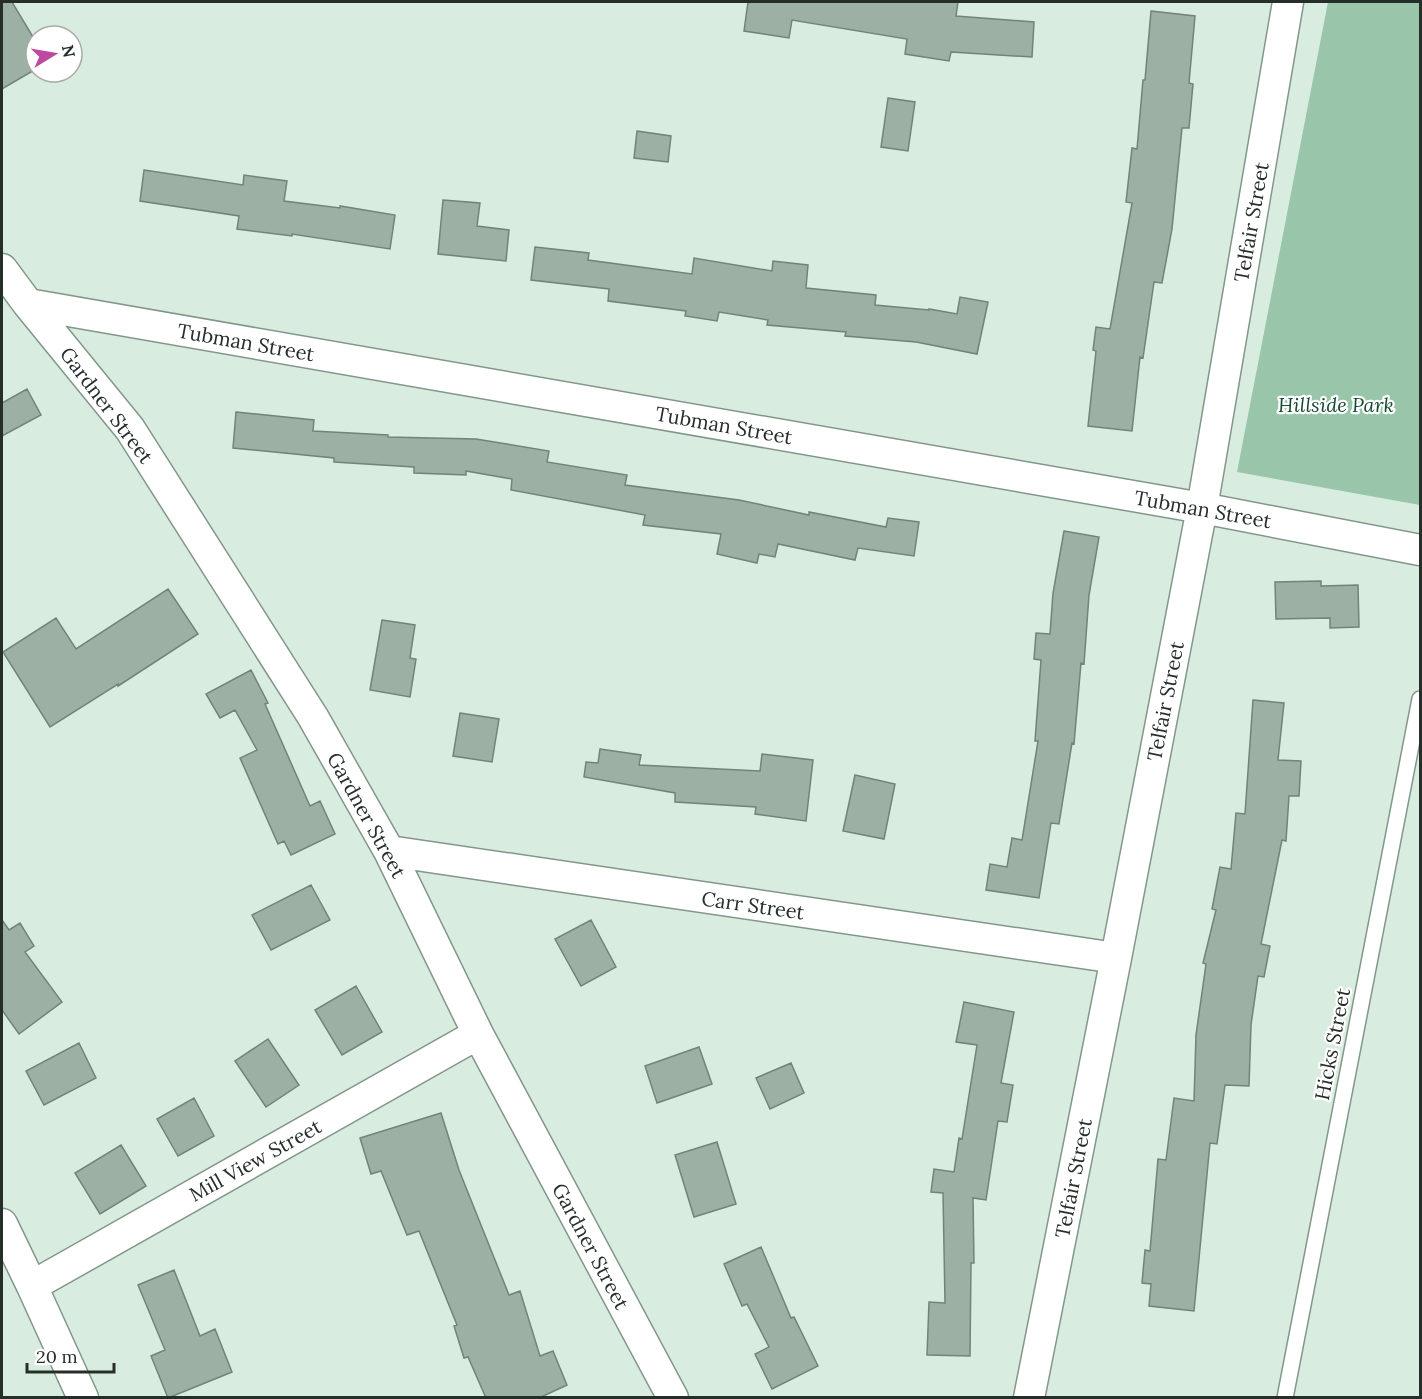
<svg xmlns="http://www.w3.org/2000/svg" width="1422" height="1399" font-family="Lora,serif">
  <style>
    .green { fill: #99c5aa }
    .building { fill: #9db0a4; stroke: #718478; stroke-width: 1.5 }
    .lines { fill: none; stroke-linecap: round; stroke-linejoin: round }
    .lane-casing { stroke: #83968a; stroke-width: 18 }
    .street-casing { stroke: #83968a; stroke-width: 33 }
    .lane { stroke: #fff; stroke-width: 15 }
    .street { stroke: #fff; stroke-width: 30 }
    .labels { text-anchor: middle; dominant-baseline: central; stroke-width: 4.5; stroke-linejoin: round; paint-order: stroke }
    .street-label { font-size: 20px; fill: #262e29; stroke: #fff }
    .park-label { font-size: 20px; font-style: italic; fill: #154b30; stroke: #fff }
  </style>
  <rect width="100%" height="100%" fill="#d8ede0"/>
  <!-- green -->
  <path class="green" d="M 1328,2 L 1420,2 L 1420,505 L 1237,472 Z"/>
  <!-- building -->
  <path class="building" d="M 2,2 L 12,2 L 36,42 L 36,69 L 2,89 Z
    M 748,2 L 958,2 L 956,16 L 1034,22 L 1032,57 L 951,52 L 949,61 L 905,54 L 907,39 L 792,20 L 789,38 L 744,31 Z
    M 1151,11 L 1195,16 L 1189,83 L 1193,84 L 1189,128 L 1182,128 L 1172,229 L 1162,283 L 1154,282 L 1143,358 L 1140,357 L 1132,431 L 1088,426 L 1096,351 L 1093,350 L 1096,327 L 1110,329 L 1132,203 L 1126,202 L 1132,148 L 1137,149 L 1143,80 L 1145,80 Z
    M 888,98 L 915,102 L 908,151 L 881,147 Z
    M 637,131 L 671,136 L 668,162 L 634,158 Z
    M 144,170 L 243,185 L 244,175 L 287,181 L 284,201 L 340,208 L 340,206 L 395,215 L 390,249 L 292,234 L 292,236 L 237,229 L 239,216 L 140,201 Z
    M 443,200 L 480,203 L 477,226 L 509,230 L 506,261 L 438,254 Z
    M 535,247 L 589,253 L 588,260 L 692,274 L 694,258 L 772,271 L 773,261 L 808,265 L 806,288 L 876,295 L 875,305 L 929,310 L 929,309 L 957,314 L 960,297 L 988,302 L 977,354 L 916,342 L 845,336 L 846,332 L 767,325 L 768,320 L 719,312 L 717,321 L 685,316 L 686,311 L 608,301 L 609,289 L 531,280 Z
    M 27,389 L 41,415 L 2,436 L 2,403 Z
    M 236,412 L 314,420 L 313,431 L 388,435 L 388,437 L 476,439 L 549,451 L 547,462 L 627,475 L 625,485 L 739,500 L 809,515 L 809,512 L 886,527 L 888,518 L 919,522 L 914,556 L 858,548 L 855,560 L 778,544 L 775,557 L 759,554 L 757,563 L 717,554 L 721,534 L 643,525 L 645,515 L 511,490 L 512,479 L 466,471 L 466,475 L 414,473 L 414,467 L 334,462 L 334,458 L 233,448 Z
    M 1064,531 L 1099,537 L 1089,595 L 1084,664 L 1081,663 L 1074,744 L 1072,743 L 1059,824 L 1051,823 L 1039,898 L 986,890 L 990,864 L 1007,867 L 1012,838 L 1022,840 L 1038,741 L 1035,741 L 1041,660 L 1034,659 L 1036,633 L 1050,634 L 1053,593 Z
    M 1321,581 L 1321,586 L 1358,585 L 1359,627 L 1330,628 L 1330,618 L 1276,619 L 1275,582 Z
    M 168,589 L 198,634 L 118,686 L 118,684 L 50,727 L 3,652 L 56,618 L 76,649 Z
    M 382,620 L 415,625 L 410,658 L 416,659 L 410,697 L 370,690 Z
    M 251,670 L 268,703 L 265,704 L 310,806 L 320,801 L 335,834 L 291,855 L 284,841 L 278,844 L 240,758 L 257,750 L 235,710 L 220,718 L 206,694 Z
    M 1253,700 L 1284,703 L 1278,760 L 1301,761 L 1299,796 L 1289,796 L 1286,841 L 1282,840 L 1261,944 L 1270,946 L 1264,977 L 1258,976 L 1251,1025 L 1249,1086 L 1225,1085 L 1217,1144 L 1210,1143 L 1194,1311 L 1149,1306 L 1151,1284 L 1142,1283 L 1145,1250 L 1150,1251 L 1158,1159 L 1166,1160 L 1174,1098 L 1194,1101 L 1196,1035 L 1206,964 L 1203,963 L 1216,910 L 1212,909 L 1220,867 L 1231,869 L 1236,813 L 1245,814 Z
    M 460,713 L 499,719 L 492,762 L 453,756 Z
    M 600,749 L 641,755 L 639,765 L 760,771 L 762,754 L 813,760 L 806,821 L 755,814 L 756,807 L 675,802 L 675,793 L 584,777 L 586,762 L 598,763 Z
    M 855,775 L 895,784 L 884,839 L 843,831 Z
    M 311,885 L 330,920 L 271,950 L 252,915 Z
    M 2,920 L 9,930 L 20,923 L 34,946 L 25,952 L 62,1002 L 19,1034 L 2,1010 Z
    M 591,920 L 616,967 L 581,986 L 555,939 Z
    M 356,986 L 382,1032 L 342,1055 L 315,1010 Z
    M 964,1002 L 1014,1012 L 1001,1083 L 1013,1085 L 1007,1122 L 998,1121 L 986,1200 L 973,1198 L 974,1263 L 971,1263 L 970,1356 L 927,1355 L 929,1302 L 945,1303 L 943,1193 L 931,1192 L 934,1169 L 954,1172 L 959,1138 L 962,1139 L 977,1045 L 956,1042 Z
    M 268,1039 L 299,1085 L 266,1107 L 235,1061 Z
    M 79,1043 L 96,1078 L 44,1105 L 26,1071 Z
    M 699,1047 L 712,1084 L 657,1103 L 645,1066 Z
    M 791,1063 L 804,1093 L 770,1109 L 756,1078 Z
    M 194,1098 L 214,1136 L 178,1156 L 157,1119 Z
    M 441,1113 L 459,1170 L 509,1295 L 520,1291 L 540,1356 L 553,1351 L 567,1385 L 539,1398 L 486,1398 L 468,1357 L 464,1358 L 454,1326 L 457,1325 L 419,1231 L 407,1235 L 381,1171 L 371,1174 L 360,1138 Z
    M 717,1142 L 736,1204 L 694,1217 L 675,1155 Z
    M 121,1145 L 146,1186 L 100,1214 L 75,1173 Z
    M 761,1247 L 791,1318 L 794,1317 L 818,1366 L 772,1389 L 755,1354 L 769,1347 L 747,1304 L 742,1306 L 724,1264 Z
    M 174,1270 L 200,1336 L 215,1329 L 232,1372 L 168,1398 L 151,1356 L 165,1350 L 138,1285 Z"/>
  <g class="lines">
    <!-- lane casing -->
    <g class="lane-casing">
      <path id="lane" d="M 1285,1398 L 1420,699"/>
    </g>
    <!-- street casing -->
    <g class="street-casing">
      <path id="street" d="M 2,269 L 28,304 L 130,429 L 313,717 L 389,851 L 478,1034 L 673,1398
        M 28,304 L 1202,508 L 1420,550
        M 389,851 L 1116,958
        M 2,1224 L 32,1286 L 83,1398
        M 32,1286 L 478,1034
        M 1029,1398 L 1116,958 L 1202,508 L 1288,2"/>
    </g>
    <!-- lane -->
    <use href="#lane" class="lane"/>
    <!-- street -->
    <use href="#street" class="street"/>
  </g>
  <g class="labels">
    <!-- street labels -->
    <g class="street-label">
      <text transform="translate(1251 222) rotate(-80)">Telfair Street</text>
      <text transform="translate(246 342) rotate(10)">Tubman Street</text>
      <text transform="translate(107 405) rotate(53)">Gardner Street</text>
      <text transform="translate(724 425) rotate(10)">Tubman Street</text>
      <text transform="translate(1203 509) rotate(10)">Tubman Street</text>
      <text transform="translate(1165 701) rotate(-79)">Telfair Street</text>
      <text transform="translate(367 815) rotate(61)">Gardner Street</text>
      <text transform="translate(753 905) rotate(8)">Carr Street</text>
      <text transform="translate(1332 1044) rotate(-79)">Hicks Street</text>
      <text transform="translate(255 1160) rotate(-29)">Mill View Street</text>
      <text transform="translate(1073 1178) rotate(-79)">Telfair Street</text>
      <text transform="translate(591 1246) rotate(62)">Gardner Street</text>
    </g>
    <!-- park labels -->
    <g class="park-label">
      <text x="1336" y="404">Hillside Park</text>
    </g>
  </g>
  <!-- border -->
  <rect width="1422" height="1399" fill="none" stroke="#262e29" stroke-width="6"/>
  <!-- north arrow -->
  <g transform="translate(54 54) rotate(79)"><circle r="28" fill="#ffffff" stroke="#a8aba9" stroke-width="1.5"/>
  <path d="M0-4.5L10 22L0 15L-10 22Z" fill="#bd49a1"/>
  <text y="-9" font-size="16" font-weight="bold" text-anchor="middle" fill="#262e29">N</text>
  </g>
  <!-- scale -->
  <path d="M27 1363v9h87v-9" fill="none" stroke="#262e29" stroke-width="3"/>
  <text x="36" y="1363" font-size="18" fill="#262e29" stroke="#ffffff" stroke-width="4.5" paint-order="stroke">20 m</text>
</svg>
